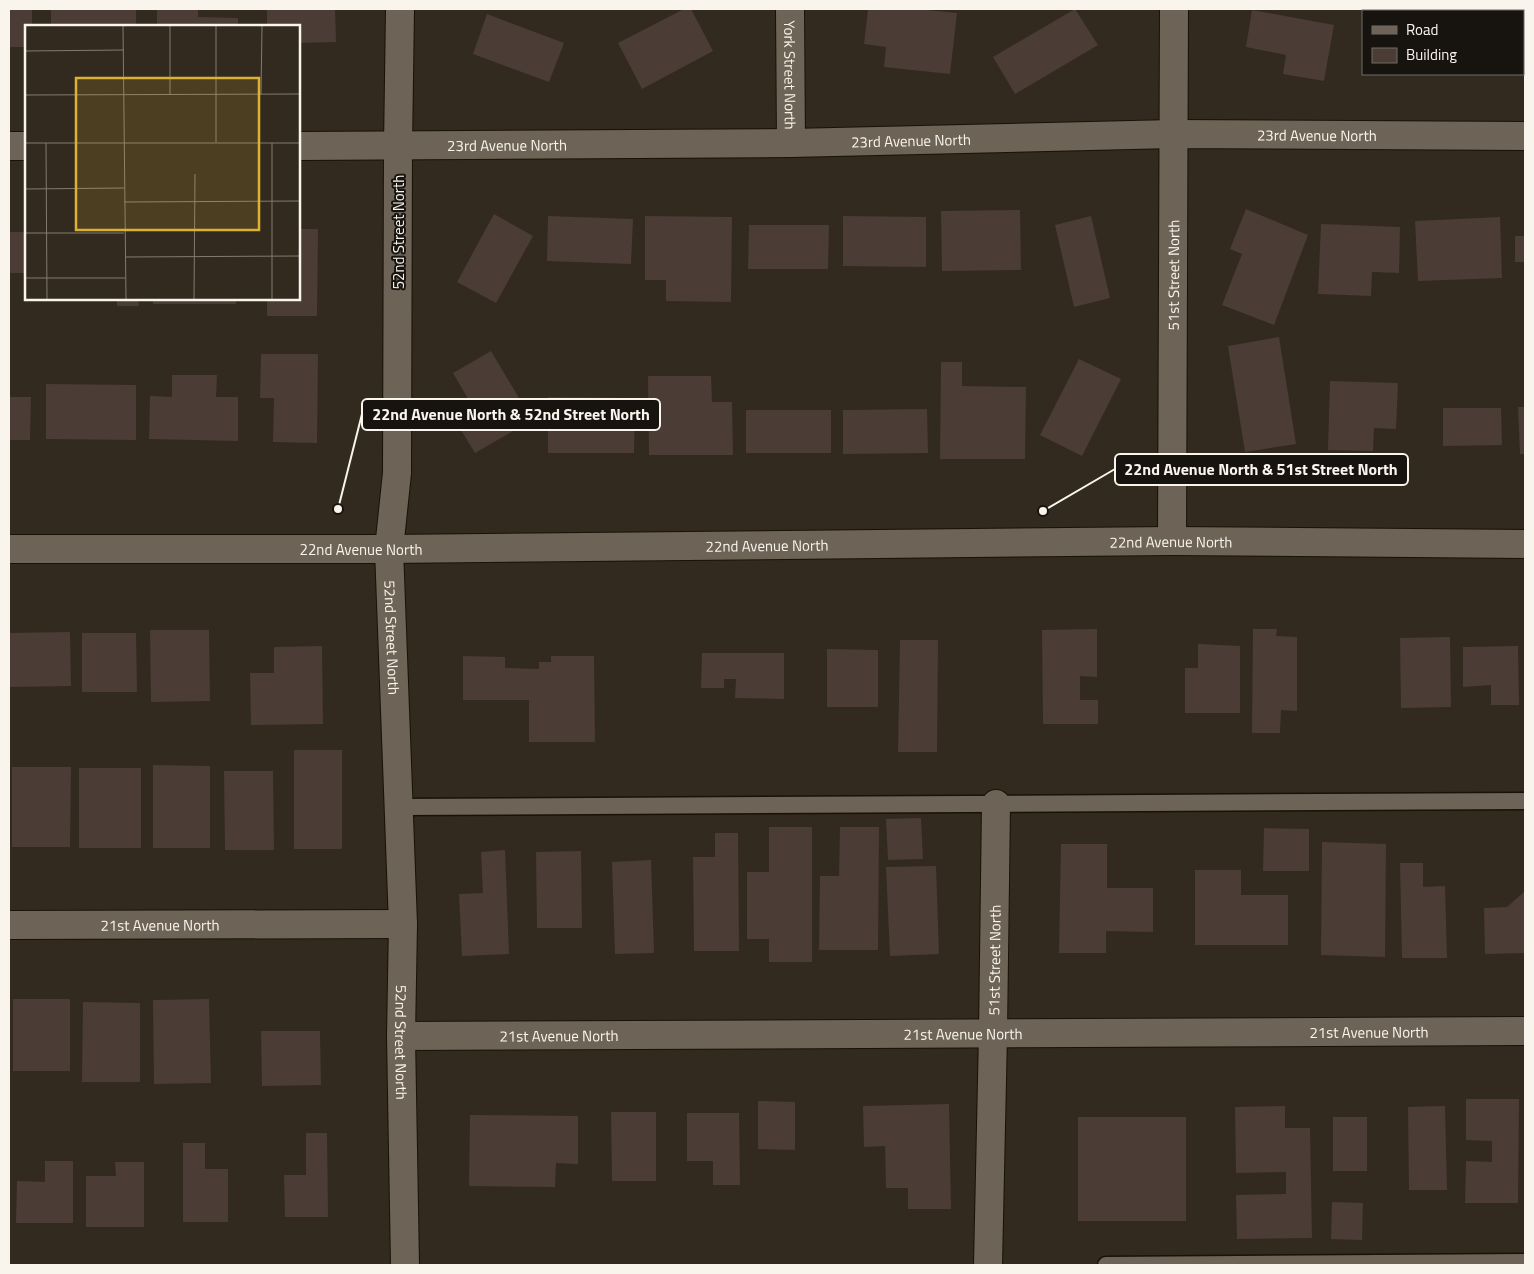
<svg xmlns="http://www.w3.org/2000/svg" width="1534" height="1274" font-family="'Titillium Web',sans-serif">
  <style>
    .building { fill: #4b3c36 }
    .lines { fill: none; stroke-linecap: round; stroke-linejoin: round }
    .lane-casing { stroke: #191207; stroke-width: 19 }
    .street-casing { stroke: #191207; stroke-width: 30 }
    .secondary-casing { stroke: #191207; stroke-width: 30 }
    .lane { stroke: #6d6356; stroke-width: 16 }
    .street { stroke: #6d6356; stroke-width: 28 }
    .secondary { stroke: #6d6356; stroke-width: 28 }
    .labels { text-anchor: middle; dominant-baseline: central; stroke-width: 4; stroke-linejoin: round; paint-order: stroke }
    .street-label { font-size: 15px; fill: #f9f4ec; stroke: #17130e }
    .inset-road { fill: none; stroke: #827b70; stroke-width: 1 }
    .view { fill: #dbb233; fill-opacity: 0.15; stroke: #dbb233; stroke-width: 2.5 }
    .inset-edge { fill: none; stroke: #f9f4ec; stroke-width: 2.5 }
    .leader { fill: none; stroke: #f9f4ec; stroke-width: 2 }
    .callout-dot { fill: #f9f4ec; stroke: #17130e; stroke-width: 2 }
    .callout { fill: #17130e; stroke: #f9f4ec; stroke-width: 2 }
    .callout-label { font-size: 16px; text-anchor: middle; font-weight: bold; fill: #f9f4ec }
  </style>
  <rect width="100%" height="100%" fill="#322a1e"/>
  <!-- building -->
  <path class="building" d="M 9,9 L 32,9 L 32,26 L 26,26 L 26,47 L 9,47 Z
    M 51,9 L 136,9 L 136,26 L 51,26 Z
    M 157,9 L 198,9 L 198,17 L 238,18 L 238,26 L 157,26 Z
    M 267,9 L 335,9 L 336,42 L 299,43 L 299,26 L 267,26 Z
    M 684,9 L 691,9 L 713,51 L 642,89 L 618,43 Z
    M 868,9 L 916,9 L 957,13 L 950,74 L 884,67 L 886,47 L 864,44 Z
    M 1075,9 L 1098,45 L 1015,94 L 993,57 Z
    M 1252,10 L 1334,25 L 1324,81 L 1283,74 L 1286,55 L 1246,47 Z
    M 487,14 L 564,43 L 549,82 L 473,54 Z
    M 1246,209 L 1308,235 L 1274,325 L 1222,305 L 1242,254 L 1230,249 Z
    M 1020,210 L 1021,270 L 942,271 L 941,211 Z
    M 494,214 L 533,236 L 496,303 L 457,282 Z
    M 548,216 L 633,219 L 631,264 L 547,261 Z
    M 645,216 L 732,217 L 731,302 L 666,301 L 666,280 L 645,280 Z
    M 843,216 L 926,217 L 926,267 L 843,266 Z
    M 1091,216 L 1110,298 L 1074,307 L 1055,225 Z
    M 1500,217 L 1502,278 L 1418,281 L 1415,221 Z
    M 1321,224 L 1400,227 L 1399,273 L 1372,272 L 1371,296 L 1318,294 Z
    M 749,225 L 829,225 L 828,269 L 748,269 Z
    M 299,229 L 318,229 L 317,316 L 267,316 L 267,299 L 299,299 Z
    M 9,232 L 26,232 L 26,273 L 9,273 Z
    M 1515,236 L 1525,236 L 1525,262 L 1515,262 Z
    M 117,299 L 138,299 L 139,306 L 117,306 Z
    M 153,299 L 236,299 L 236,304 L 153,304 Z
    M 1279,337 L 1296,444 L 1245,452 L 1228,346 Z
    M 491,351 L 532,420 L 475,453 L 461,430 L 482,423 L 453,373 Z
    M 261,354 L 318,354 L 317,443 L 273,442 L 274,398 L 260,398 Z
    M 1079,359 L 1121,379 L 1082,456 L 1040,435 Z
    M 941,362 L 962,362 L 962,386 L 1026,387 L 1025,459 L 940,459 Z
    M 172,375 L 217,375 L 216,397 L 238,397 L 238,441 L 149,439 L 150,396 L 172,397 Z
    M 648,376 L 711,376 L 712,402 L 732,402 L 733,455 L 649,455 Z
    M 1330,381 L 1398,383 L 1396,429 L 1374,428 L 1373,451 L 1328,450 Z
    M 46,384 L 136,385 L 136,440 L 46,439 Z
    M 9,397 L 31,397 L 30,440 L 9,440 Z
    M 548,397 L 635,398 L 634,453 L 548,453 Z
    M 1518,407 L 1525,407 L 1525,454 L 1520,454 Z
    M 1443,408 L 1501,408 L 1502,445 L 1443,446 Z
    M 927,409 L 928,453 L 843,454 L 843,410 Z
    M 746,410 L 831,410 L 831,453 L 746,453 Z
    M 1097,629 L 1097,677 L 1080,676 L 1080,700 L 1098,700 L 1098,724 L 1043,724 L 1042,630 Z
    M 1253,629 L 1277,629 L 1276,636 L 1297,637 L 1297,711 L 1281,710 L 1280,733 L 1252,733 Z
    M 150,630 L 209,630 L 210,701 L 151,702 Z
    M 70,632 L 71,686 L 9,687 L 9,633 Z
    M 82,633 L 136,633 L 137,692 L 82,692 Z
    M 1450,637 L 1451,707 L 1401,708 L 1400,638 Z
    M 900,640 L 938,640 L 937,752 L 898,752 Z
    M 1198,644 L 1240,646 L 1240,713 L 1185,713 L 1185,668 L 1198,668 Z
    M 322,646 L 323,724 L 251,725 L 250,673 L 274,673 L 274,647 Z
    M 1518,646 L 1519,705 L 1491,705 L 1491,685 L 1463,687 L 1463,647 Z
    M 827,649 L 878,650 L 878,707 L 827,707 Z
    M 702,653 L 784,653 L 784,699 L 735,698 L 736,679 L 724,679 L 724,688 L 701,688 Z
    M 463,656 L 505,657 L 505,668 L 539,669 L 539,662 L 551,662 L 551,656 L 594,656 L 595,742 L 529,742 L 529,700 L 463,700 Z
    M 294,750 L 342,750 L 342,849 L 294,849 Z
    M 153,765 L 210,766 L 210,848 L 153,848 Z
    M 12,767 L 71,767 L 70,847 L 12,847 Z
    M 79,768 L 141,768 L 141,848 L 79,848 Z
    M 224,771 L 273,771 L 274,850 L 225,850 Z
    M 921,818 L 923,859 L 888,860 L 886,819 Z
    M 769,827 L 812,827 L 812,962 L 769,962 L 769,939 L 747,939 L 747,872 L 769,872 Z
    M 840,827 L 879,827 L 878,950 L 819,950 L 820,876 L 839,876 Z
    M 1264,828 L 1309,829 L 1309,871 L 1263,871 Z
    M 715,833 L 738,833 L 739,951 L 694,951 L 693,857 L 715,857 Z
    M 1322,842 L 1386,844 L 1385,957 L 1321,955 Z
    M 1061,844 L 1107,844 L 1107,888 L 1153,888 L 1153,932 L 1106,931 L 1106,953 L 1059,953 Z
    M 505,850 L 509,954 L 462,956 L 459,894 L 483,893 L 481,852 Z
    M 581,851 L 582,928 L 537,928 L 536,852 Z
    M 651,860 L 654,953 L 615,954 L 612,862 Z
    M 1400,863 L 1423,863 L 1423,887 L 1445,886 L 1447,958 L 1402,958 Z
    M 936,866 L 939,954 L 890,956 L 886,867 Z
    M 1195,870 L 1241,870 L 1241,895 L 1288,895 L 1288,945 L 1195,945 Z
    M 1525,891 L 1525,953 L 1485,954 L 1484,908 L 1507,907 Z
    M 13,999 L 70,999 L 70,1071 L 13,1071 Z
    M 209,999 L 211,1083 L 154,1084 L 153,1000 Z
    M 83,1002 L 140,1003 L 140,1082 L 82,1082 Z
    M 261,1031 L 320,1031 L 321,1085 L 262,1086 Z
    M 1466,1099 L 1519,1099 L 1518,1203 L 1465,1203 L 1466,1161 L 1492,1162 L 1492,1141 L 1466,1140 Z
    M 758,1101 L 795,1102 L 795,1150 L 758,1149 Z
    M 949,1104 L 951,1209 L 908,1209 L 908,1188 L 886,1188 L 885,1146 L 864,1147 L 863,1106 Z
    M 1285,1106 L 1285,1128 L 1310,1128 L 1312,1238 L 1237,1239 L 1236,1195 L 1286,1194 L 1286,1172 L 1236,1173 L 1235,1107 Z
    M 1445,1106 L 1447,1190 L 1409,1190 L 1408,1107 Z
    M 611,1112 L 656,1112 L 656,1181 L 612,1181 Z
    M 687,1113 L 739,1113 L 740,1185 L 713,1185 L 713,1161 L 687,1161 Z
    M 470,1115 L 578,1116 L 578,1164 L 556,1163 L 555,1187 L 469,1186 Z
    M 1078,1117 L 1186,1117 L 1186,1221 L 1078,1221 Z
    M 1333,1117 L 1367,1117 L 1367,1171 L 1333,1171 Z
    M 306,1133 L 327,1133 L 328,1217 L 285,1217 L 284,1175 L 306,1175 Z
    M 183,1143 L 205,1143 L 205,1169 L 228,1169 L 228,1222 L 183,1222 Z
    M 45,1161 L 73,1161 L 73,1223 L 16,1223 L 17,1181 L 45,1182 Z
    M 115,1162 L 144,1162 L 144,1227 L 86,1227 L 86,1176 L 116,1176 Z
    M 1332,1202 L 1363,1203 L 1362,1240 L 1331,1239 Z"/>
  <g class="lines">
    <!-- lane casing -->
    <g class="lane-casing">
      <path id="lane" d="M 399,807 L 1525,801
        M 1106,1265 L 1525,1262"/>
    </g>
    <!-- street casing -->
    <g class="street-casing">
      <g id="street">
        <path id="s1" d="M 400,9 L 398,147 L 397,473 L 389,549 L 403,924 L 401,1036 L 405,1265"/>
        <path id="s2" d="M 790,9 L 791,143"/>
        <path d="M 9,146 L 26,146"/>
        <path id="s3" d="M 299,146 L 791,143 L 1174,134 L 1525,136"/>
        <path id="s4" d="M 1172,541 L 1174,9"/>
        <path id="s5" d="M 9,925 L 403,924"/>
        <path id="s6" d="M 401,1036 L 1525,1031"/>
        <path id="s7" d="M 988,1265 L 993,1034 L 996,804"/>
      </g>
    </g>
    <!-- secondary casing -->
    <g class="secondary-casing">
      <g id="secondary">
        <path id="s8" d="M 9,549 L 389,549 L 1172,541 L 1525,544"/>
      </g>
    </g>
    <!-- lane -->
    <use href="#lane" class="lane"/>
    <!-- street -->
    <use href="#street" class="street"/>
    <!-- secondary -->
    <use href="#secondary" class="secondary"/>
  </g>
  <g class="labels">
    <!-- street labels -->
    <g class="street-label">
      <text stroke="none"><textPath href="#s2" startOffset="66">York Street North</textPath></text>
      <text stroke="none"><textPath href="#s3" startOffset="1018">23rd Avenue North</textPath></text>
      <text stroke="none"><textPath href="#s3" startOffset="612">23rd Avenue North</textPath></text>
      <text stroke="none"><textPath href="#s3" startOffset="208">23rd Avenue North</textPath></text>
      <text transform="translate(398 232) rotate(-90)">52nd Street North</text>
      <text stroke="none"><textPath href="#s4" startOffset="266">51st Street North</textPath></text>
      <text stroke="none"><textPath href="#s8" startOffset="1162">22nd Avenue North</textPath></text>
      <text stroke="none"><textPath href="#s8" startOffset="758">22nd Avenue North</textPath></text>
      <text stroke="none"><textPath href="#s8" startOffset="352">22nd Avenue North</textPath></text>
      <text stroke="none"><textPath href="#s1" startOffset="629">52nd Street North</textPath></text>
      <text stroke="none"><textPath href="#s5" startOffset="151">21st Avenue North</textPath></text>
      <text stroke="none"><textPath href="#s7" startOffset="305">51st Street North</textPath></text>
      <text stroke="none"><textPath href="#s6" startOffset="968">21st Avenue North</textPath></text>
      <text stroke="none"><textPath href="#s6" startOffset="562">21st Avenue North</textPath></text>
      <text stroke="none"><textPath href="#s6" startOffset="158">21st Avenue North</textPath></text>
      <text stroke="none"><textPath href="#s1" startOffset="1034">52nd Street North</textPath></text>
    </g>
  </g>
  <!-- overview -->
  <g transform="translate(25 25)">
    <rect width="275" height="275" fill="#322a1e"/>
    <path class="inset-road" d="M 98,1 L 101,274M 145,1 L 145,70M 0,26 L 99,25M 236,69 L 237,1M 0,70 L 275,69M 191,117 L 191,1M 0,118 L 275,118M 21,118 L 22,274M 247,118 L 247,274M 0,164 L 99,163M 99,177 L 275,176M 0,208 L 99,208M 100,232 L 275,231M 0,253 L 100,253M 169,274 L 170,149"/>
    <path class="view" d="M 51,53 L 234,53 L 234,205 L 51,205 Z"/>
    <rect width="275" height="275" class="inset-edge"/>
  </g>
  <!-- callouts -->
  <path class="leader" d="M338 509L362 414M1043 511L1115 469"/>
  <g class="callout-dot">
    <circle cx="338" cy="509" r="5"/>
    <circle cx="1043" cy="511" r="5"/>
  </g>
  <g class="callout">
    <rect x="362" y="399" width="298" height="31" rx="5"/>
    <rect x="1115" y="454" width="293" height="31" rx="5"/>
  </g>
  <g class="callout-label">
    <text x="511" y="420">22nd Avenue North &amp; 52nd Street North</text>
    <text x="1261" y="475">22nd Avenue North &amp; 51st Street North</text>
  </g>
  <!-- border -->
  <rect width="1534" height="1274" fill="none" stroke="#f9f4ec" stroke-width="20"/>
  <!-- legend -->
  <rect x="1362" y="10" width="162" height="65" fill="#17130e" stroke="#716d67"/>
  <rect x="1372" y="26" width="25" height="8" fill="#6d6356" stroke="#716d67"/>
  <text x="1406" y="35" font-size="15" fill="#f9f4ec">Road</text>
  <rect x="1372" y="48" width="25" height="15" fill="#4b3c36" stroke="#716d67"/>
  <text x="1406" y="60" font-size="15" fill="#f9f4ec">Building</text>
</svg>
